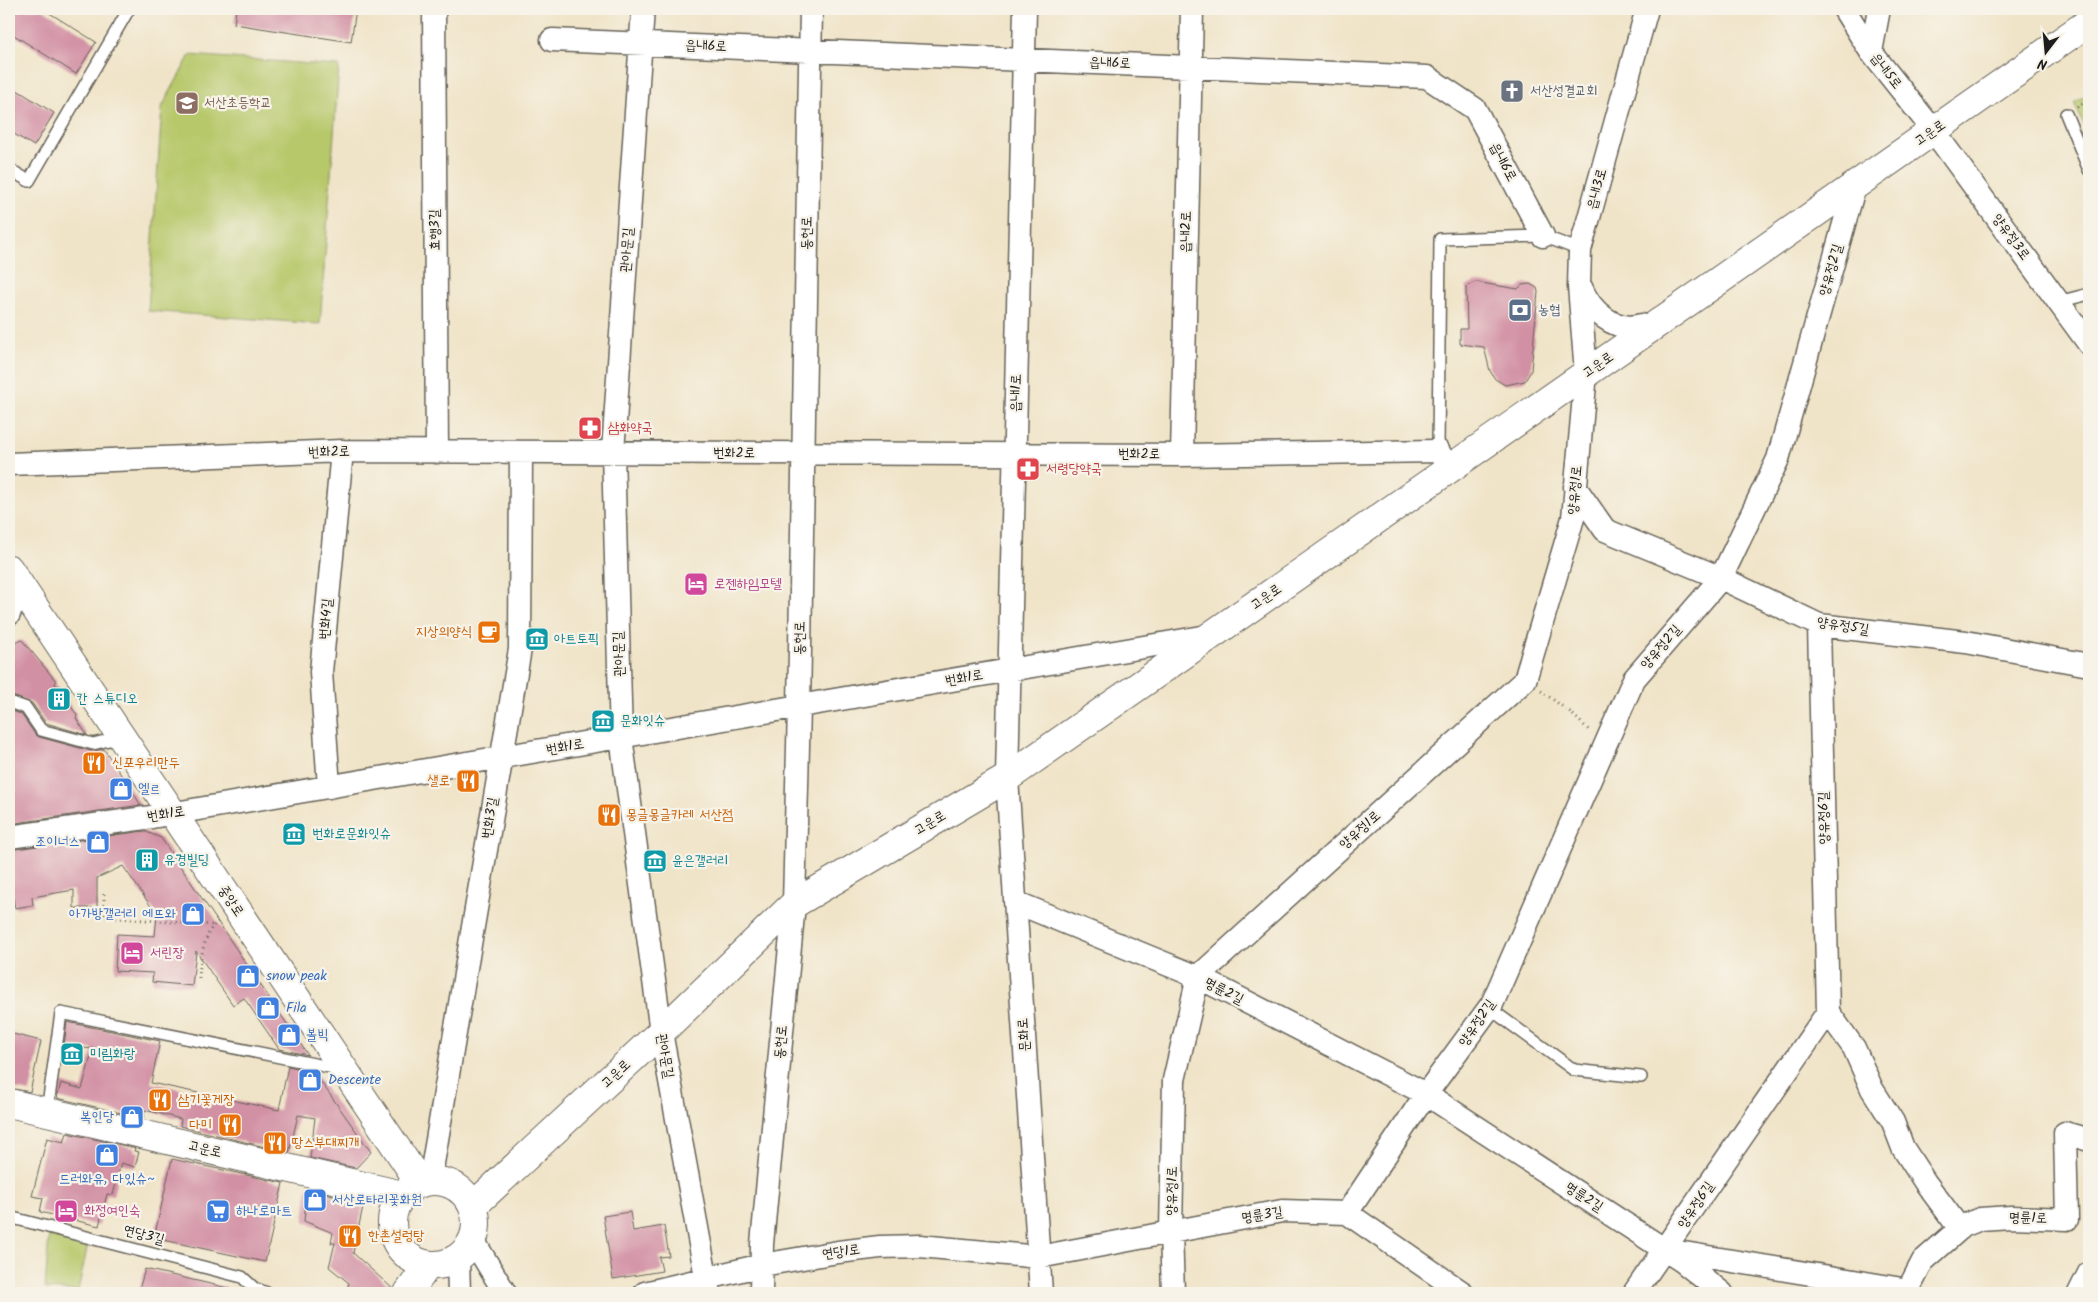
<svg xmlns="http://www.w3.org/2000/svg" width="2098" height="1302" font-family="Kalam,'Poor Story',sans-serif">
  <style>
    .green { fill: #b7c86b; stroke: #6a7244 }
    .building { fill: #d290a4 }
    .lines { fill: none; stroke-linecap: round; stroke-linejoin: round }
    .service-casing { stroke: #666258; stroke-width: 14 }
    .minor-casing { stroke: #666258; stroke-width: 25 }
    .tertiary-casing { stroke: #666258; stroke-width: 30 }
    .path { stroke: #666258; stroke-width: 3; stroke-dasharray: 1 4; stroke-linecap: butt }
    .service { stroke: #fff; stroke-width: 11 }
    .minor { stroke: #fff; stroke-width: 22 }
    .tertiary { stroke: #fff; stroke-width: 28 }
    .labels { text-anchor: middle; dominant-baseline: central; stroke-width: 4.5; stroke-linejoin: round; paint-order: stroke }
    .street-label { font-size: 14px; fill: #1c1c1c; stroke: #f7f3e8 }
    .worship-label { font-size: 14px; fill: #5b616d; stroke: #f7f3e8; text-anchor: start }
    .education-label { font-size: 14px; fill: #785e54; stroke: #f7f3e8; text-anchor: start }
    .service-label { font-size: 14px; fill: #4e5e75; stroke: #f7f3e8; text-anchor: start }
    .health-label { font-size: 14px; fill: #be3a42; stroke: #f7f3e8; text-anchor: start }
    .hotel-label { font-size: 14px; fill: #b23c85; stroke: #f7f3e8; text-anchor: start }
    .food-label { font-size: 14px; fill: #c56008; stroke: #f7f3e8; text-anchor: start }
    .culture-label { font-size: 14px; fill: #0d838f; stroke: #f7f3e8; text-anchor: start }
    .shop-label { font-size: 14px; fill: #366cbe; stroke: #f7f3e8; text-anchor: start }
  </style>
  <rect width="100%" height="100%" fill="#f7f3e8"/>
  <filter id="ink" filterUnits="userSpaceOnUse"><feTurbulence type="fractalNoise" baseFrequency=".02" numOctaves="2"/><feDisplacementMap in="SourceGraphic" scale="10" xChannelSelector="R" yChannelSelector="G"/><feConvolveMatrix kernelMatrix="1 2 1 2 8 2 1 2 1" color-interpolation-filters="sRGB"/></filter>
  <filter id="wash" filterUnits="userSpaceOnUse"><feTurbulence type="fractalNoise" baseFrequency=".0096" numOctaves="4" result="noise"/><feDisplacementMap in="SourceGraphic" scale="20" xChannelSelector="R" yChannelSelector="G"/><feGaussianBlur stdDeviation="1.12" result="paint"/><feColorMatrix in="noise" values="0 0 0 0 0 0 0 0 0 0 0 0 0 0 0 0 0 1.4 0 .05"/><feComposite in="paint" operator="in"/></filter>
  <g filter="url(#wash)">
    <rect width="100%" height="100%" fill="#f0e4c8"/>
    <!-- green -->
    <path class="green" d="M 190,55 L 339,66 L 320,324 L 148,311 L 162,107 Z
      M 2089,93 L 2089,136 L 2074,103 Z
      M 49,1234 L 88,1244 L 78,1291 L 45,1289 Z"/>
    <g id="blocks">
      <!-- building -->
      <path class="building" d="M 9,9 L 43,9 L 96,42 L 76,74 L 9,32 Z
        M 236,9 L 356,9 L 351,42 L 234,24 Z
        M 9,85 L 54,113 L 34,146 L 9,131 Z
        M 1475,282 L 1518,289 L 1522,285 L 1530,284 L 1537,288 L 1538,292 L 1531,371 L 1525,381 L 1505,385 L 1495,379 L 1490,371 L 1484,347 L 1460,344 L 1460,329 L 1467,329 L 1466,287 Z
        M 22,640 L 56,681 L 55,684 L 77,715 L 76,718 L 87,735 L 46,723 L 32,703 L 9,695 L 9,657 L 14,642 Z
        M 9,710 L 21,714 L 35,734 L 39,737 L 91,751 L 104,749 L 141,805 L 9,824 Z
        M 144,831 L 161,838 L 308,1055 L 279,1049 L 244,998 L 233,1005 L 196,951 L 192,986 L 152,982 L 153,973 L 115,971 L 117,934 L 155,936 L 157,915 L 123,866 L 97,878 L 97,908 L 74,908 L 74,890 L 32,897 L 33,905 L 15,908 L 12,892 L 9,893 L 9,850 Z
        M 67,1022 L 160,1041 L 151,1083 L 279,1110 L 288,1066 L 313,1071 L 371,1152 L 356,1168 L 310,1158 L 315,1118 L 298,1115 L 289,1153 L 180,1126 L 181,1119 L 145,1110 L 143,1118 L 57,1098 L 61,1083 L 82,1089 L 93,1049 L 64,1046 Z
        M 9,1033 L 41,1041 L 30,1092 L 9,1088 Z
        M 67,1133 L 135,1148 L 134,1151 L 139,1152 L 135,1167 L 121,1163 L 113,1195 L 107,1194 L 99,1226 L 40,1212 L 43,1198 L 32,1196 L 47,1138 L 64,1142 Z
        M 172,1159 L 283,1183 L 265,1262 L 154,1238 Z
        M 307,1189 L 364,1202 L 353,1253 L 393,1289 L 393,1293 L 346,1293 L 349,1283 L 329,1267 L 335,1243 L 331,1243 L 333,1233 L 304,1221 Z
        M 630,1212 L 633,1231 L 664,1226 L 669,1256 L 659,1257 L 662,1271 L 613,1279 L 603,1216 Z
        M 145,1269 L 228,1288 L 227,1293 L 138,1293 Z"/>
    </g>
  </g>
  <g filter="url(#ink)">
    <use href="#blocks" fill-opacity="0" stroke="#666258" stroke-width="1"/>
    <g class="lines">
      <!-- service casing -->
      <g class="service-casing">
        <path id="service" d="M 2066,114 L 2089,170
          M 9,169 L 29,181 L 129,9
          M 2058,302 L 2089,294
          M 1438,451 L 1440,239 L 1543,236 L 1580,250
          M 9,702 L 26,708 L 41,730 L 93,744 L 121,737
          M 1489,1008 L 1574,1070 L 1641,1077
          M 47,1112 L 61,1013 L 339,1069
          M 9,1217 L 242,1277 L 254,1288 L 267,1293"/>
      </g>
      <!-- minor casing -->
      <g class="minor-casing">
        <path id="minor" d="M 434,9 L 437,452
          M 643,9 L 613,452 L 621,737 L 661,1032 L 709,1293
          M 1025,9 L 1007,778 L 1041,1293
          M 1844,9 L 1871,52 L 1933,130 L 2089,344
          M 552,40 L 1427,77 L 1475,109 L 1543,236
          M 1871,52 L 1879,9
          M 1581,287 C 1590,310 1614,333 1641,325 L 1646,331
          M 1182,455 L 1192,9
          M 9,464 L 342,451 L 1182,455 L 1438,451 L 1450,468
          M 1575,487 L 1605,530 L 1721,578 L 1819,625 L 1966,642 L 2089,665
          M 9,614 L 19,584
          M 329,787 L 321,672 L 342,451
          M 9,837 L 152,817 L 1208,636
          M 1015,902 L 1198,977 L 1426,1094 L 1682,1261 L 1722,1293
          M 1828,1012 L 1854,1048 L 1872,1089 L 1893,1122 L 1903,1148 L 1925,1182 L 1960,1229
          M 430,1181 L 520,649 L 521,452
          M 1347,1213 L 1426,1094 L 1492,1004 L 1634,679 L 1721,578 L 1778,459 L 1855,185
          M 473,1240 L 505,1293
          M 1672,1251 L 1908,1290 L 1911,1293
          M 458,1258 L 459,1293
          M 1908,1290 L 1923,1261 L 1963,1226 L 1980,1219 L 2011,1217 L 2067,1219 L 2065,1133 L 2089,1140
          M 645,1293 L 762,1265 L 838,1252 L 880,1247 L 920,1246 L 1039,1257 L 1282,1211 L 1347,1213 L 1463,1293
          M 761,1293 L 762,1244 L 794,904 L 799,707 L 811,9
          M 1173,1293 L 1171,1231 L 1174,1080 L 1198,977 L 1525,680 L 1573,518 L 1586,373 L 1579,286 L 1580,250 L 1647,9
          M 1634,1293 L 1828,1012 L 1819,625
          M 2079,1293 L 2089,1273"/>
      </g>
      <!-- tertiary casing -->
      <g class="tertiary-casing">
        <path id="tertiary" d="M 9,569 L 420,1183
          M 9,1103 L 402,1195
          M392 1223a42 42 0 1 1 84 0a42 42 0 1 1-84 0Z
          M 473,1206 L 661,1032 L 794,904 L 1007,778 L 2089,22
          M 408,1293 L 428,1265"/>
      </g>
      <!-- path -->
      <path class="path" d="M 2077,107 L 2089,100
        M 1541,691 L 1570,712 L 1590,731
        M 104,894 L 104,917 L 212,925
        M 199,978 C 200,961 204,930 219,921"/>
      <!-- service -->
      <use href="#service" class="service"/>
      <!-- minor -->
      <use href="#minor" class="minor"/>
      <!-- tertiary -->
      <use href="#tertiary" class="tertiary"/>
    </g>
  </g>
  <!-- icons -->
  <defs>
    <g id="church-square" transform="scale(1.25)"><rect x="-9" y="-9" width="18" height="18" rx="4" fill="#6b7280" stroke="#f7f3e8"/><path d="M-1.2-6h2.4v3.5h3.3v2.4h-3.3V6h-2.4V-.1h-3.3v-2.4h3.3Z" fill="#fff"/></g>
    <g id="school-square" transform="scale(1.25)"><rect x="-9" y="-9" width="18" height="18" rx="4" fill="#8d6e63" stroke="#f7f3e8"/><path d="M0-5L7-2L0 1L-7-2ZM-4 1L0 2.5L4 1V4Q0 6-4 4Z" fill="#fff"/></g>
    <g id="bank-square" transform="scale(1.25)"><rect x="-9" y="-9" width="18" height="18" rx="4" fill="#5c6f8a" stroke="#f7f3e8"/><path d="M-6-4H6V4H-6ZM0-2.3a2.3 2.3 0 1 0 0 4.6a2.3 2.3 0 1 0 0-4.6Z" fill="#fff"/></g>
    <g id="pharmacy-square" transform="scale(1.25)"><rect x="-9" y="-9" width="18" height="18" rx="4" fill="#e0444e" stroke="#f7f3e8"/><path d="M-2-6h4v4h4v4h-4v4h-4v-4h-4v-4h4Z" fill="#fff"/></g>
    <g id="hotel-square" transform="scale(1.25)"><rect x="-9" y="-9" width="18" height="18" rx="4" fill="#d1479c" stroke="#f7f3e8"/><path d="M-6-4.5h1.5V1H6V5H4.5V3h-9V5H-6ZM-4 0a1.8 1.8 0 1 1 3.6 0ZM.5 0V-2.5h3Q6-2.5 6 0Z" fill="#fff"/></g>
    <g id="cafe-square" transform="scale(1.25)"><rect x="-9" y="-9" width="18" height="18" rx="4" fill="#e8710a" stroke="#f7f3e8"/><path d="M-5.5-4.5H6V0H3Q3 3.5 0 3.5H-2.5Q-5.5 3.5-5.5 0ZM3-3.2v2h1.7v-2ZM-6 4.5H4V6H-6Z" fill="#fff"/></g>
    <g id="museum-square" transform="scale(1.25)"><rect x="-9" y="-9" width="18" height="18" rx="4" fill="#0f9aa8" stroke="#f7f3e8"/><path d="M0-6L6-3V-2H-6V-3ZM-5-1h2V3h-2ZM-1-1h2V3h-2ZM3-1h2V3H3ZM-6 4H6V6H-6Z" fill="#fff"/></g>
    <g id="building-square" transform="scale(1.25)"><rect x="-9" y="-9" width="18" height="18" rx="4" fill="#0f9aa8" stroke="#f7f3e8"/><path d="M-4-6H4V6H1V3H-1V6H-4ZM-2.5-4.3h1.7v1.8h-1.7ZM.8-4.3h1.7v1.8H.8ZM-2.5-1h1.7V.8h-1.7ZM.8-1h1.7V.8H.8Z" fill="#fff"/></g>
    <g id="restaurant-square" transform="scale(1.25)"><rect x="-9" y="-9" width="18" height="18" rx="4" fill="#e8710a" stroke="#f7f3e8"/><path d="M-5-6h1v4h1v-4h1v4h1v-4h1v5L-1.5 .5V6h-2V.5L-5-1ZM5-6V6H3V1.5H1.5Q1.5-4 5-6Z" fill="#fff"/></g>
    <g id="shop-square" transform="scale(1.25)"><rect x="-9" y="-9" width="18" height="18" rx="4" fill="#3f7fe0" stroke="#f7f3e8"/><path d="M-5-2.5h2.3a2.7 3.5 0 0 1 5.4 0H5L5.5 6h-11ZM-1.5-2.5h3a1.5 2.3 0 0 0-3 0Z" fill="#fff"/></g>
    <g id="supermarket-square" transform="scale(1.25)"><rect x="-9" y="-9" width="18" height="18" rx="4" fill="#3f7fe0" stroke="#f7f3e8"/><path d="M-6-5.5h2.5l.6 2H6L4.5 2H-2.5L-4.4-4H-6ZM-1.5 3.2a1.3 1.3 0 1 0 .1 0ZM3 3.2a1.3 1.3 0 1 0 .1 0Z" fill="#fff"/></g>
  </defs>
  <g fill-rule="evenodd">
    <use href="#church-square" x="1512" y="91"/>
    <use href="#school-square" x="187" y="103"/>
    <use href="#bank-square" x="1520" y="310"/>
    <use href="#pharmacy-square" x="590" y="428"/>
    <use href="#pharmacy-square" x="1028" y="469"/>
    <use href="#hotel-square" x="696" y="584"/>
    <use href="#cafe-square" x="489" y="632"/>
    <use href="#museum-square" x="537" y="639"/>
    <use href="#building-square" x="59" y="699"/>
    <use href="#museum-square" x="603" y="721"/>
    <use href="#restaurant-square" x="94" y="763"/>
    <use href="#restaurant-square" x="468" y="781"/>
    <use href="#shop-square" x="121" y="789"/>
    <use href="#restaurant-square" x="609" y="815"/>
    <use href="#museum-square" x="294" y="834"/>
    <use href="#shop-square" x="98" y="842"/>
    <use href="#building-square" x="147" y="860"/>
    <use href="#museum-square" x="655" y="861"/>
    <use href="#shop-square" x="193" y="914"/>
    <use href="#hotel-square" x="132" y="953"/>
    <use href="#shop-square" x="248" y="976"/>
    <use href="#shop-square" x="268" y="1008"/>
    <use href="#shop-square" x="289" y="1035"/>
    <use href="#museum-square" x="72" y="1054"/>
    <use href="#shop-square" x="310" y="1080"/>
    <use href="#restaurant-square" x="160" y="1100"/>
    <use href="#shop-square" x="132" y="1117"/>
    <use href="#restaurant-square" x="230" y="1125"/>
    <use href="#restaurant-square" x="275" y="1143"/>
    <use href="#shop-square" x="107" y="1155"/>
    <use href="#shop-square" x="315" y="1200"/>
    <use href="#hotel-square" x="66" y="1211"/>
    <use href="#supermarket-square" x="218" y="1211"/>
    <use href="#restaurant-square" x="350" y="1236"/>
  </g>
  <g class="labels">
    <!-- street labels -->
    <g class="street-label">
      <text transform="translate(706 46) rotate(2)">읍내6로</text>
      <text transform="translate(1110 63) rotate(2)">읍내6로</text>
      <text transform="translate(1886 71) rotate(52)">읍내5로</text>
      <text transform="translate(1930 133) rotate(-35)">고운로</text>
      <text transform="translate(1503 162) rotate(62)">읍내6로</text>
      <text transform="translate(1597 189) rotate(-75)">읍내3로</text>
      <text transform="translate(435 230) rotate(-91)">효행3길</text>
      <text transform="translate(1186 232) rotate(-89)">읍내2로</text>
      <text transform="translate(807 233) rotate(-89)">동헌로</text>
      <text transform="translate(2011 237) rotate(54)">양유정3로</text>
      <text transform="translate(627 250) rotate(-86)">관아문길</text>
      <text transform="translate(1831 270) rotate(-74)">양유정2길</text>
      <text transform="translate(1598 365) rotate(-35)">고운로</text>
      <text transform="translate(1016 393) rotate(-89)">읍내1로</text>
      <text transform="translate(329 452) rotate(-2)">번화2로</text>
      <text x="734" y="453">번화2로</text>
      <text x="1139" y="454">번화2로</text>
      <text transform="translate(1575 490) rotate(-85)">양유정1로</text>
      <text transform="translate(1266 597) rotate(-35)">고운로</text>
      <text transform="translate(326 619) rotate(-85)">번화4길</text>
      <text transform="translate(1843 626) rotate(9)">양유정5길</text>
      <text transform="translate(800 638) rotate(-89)">동헌로</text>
      <text transform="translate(1661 647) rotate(-49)">양유정2길</text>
      <text transform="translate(619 654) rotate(-92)">관아문길</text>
      <text transform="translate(964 678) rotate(-10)">번화1로</text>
      <text transform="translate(565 747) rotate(-10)">번화1로</text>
      <text transform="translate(166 814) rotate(-9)">번화1로</text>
      <text transform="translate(490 818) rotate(-81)">번화3길</text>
      <text transform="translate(1824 818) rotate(-91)">양유정6길</text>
      <text transform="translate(930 823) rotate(-31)">고운로</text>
      <text transform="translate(1360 830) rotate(-42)">양유정1로</text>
      <text transform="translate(231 901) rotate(56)">중앙로</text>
      <text transform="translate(1224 991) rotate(27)">명륜2길</text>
      <text transform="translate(1477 1023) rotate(-56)">양유정2길</text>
      <text transform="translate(1024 1035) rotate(-94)">문화로</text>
      <text transform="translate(781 1042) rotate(-85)">동헌로</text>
      <text transform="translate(665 1056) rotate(80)">관아문길</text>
      <text transform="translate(616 1074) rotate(-43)">고운로</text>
      <text transform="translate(205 1149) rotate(13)">고운로</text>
      <text transform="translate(1172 1191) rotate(-89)">양유정1로</text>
      <text transform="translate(1584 1197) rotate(33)">명륜2길</text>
      <text transform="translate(1696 1205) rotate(-56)">양유정6길</text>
      <text transform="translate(1262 1215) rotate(-9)">명륜3길</text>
      <text transform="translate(2028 1218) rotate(1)">명륜1로</text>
      <text transform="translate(144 1235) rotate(15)">연당3길</text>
      <text transform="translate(841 1252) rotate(-8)">연당1로</text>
    </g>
    <!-- worship labels -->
    <g class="worship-label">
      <text x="1530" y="91">서산성결교회</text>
    </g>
    <!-- education labels -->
    <g class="education-label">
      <text x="204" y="103">서산초등학교</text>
    </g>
    <!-- service labels -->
    <g class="service-label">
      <text x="1538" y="310">농협</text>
    </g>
    <!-- health labels -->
    <g class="health-label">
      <text x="608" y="428">삼화약국</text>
      <text x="1046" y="469">서령당약국</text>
    </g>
    <!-- hotel labels -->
    <g class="hotel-label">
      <text x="714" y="584">로젠하임모텔</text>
      <text x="150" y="953">서린장</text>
      <text x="84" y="1211">화정여인숙</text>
    </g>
    <!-- food labels -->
    <g class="food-label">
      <text x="472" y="632" text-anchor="end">지상의양식</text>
      <text x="112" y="763">신포우리만두</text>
      <text x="450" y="781" text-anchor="end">샐로</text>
      <text x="626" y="815">몽글몽글카레 서산점</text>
      <text x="178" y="1100">삼기꽃게장</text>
      <text x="212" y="1125" text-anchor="end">다미</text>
      <text x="292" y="1143">땅스부대찌개</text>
      <text x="368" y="1236">한촌설렁탕</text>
    </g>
    <!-- culture labels -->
    <g class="culture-label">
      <text x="554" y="639">아트토픽</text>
      <text x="76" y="699">칸 스튜디오</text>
      <text x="620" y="721">문화잇슈</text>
      <text x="312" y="834">번화로문화잇슈</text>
      <text x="164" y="860">유경빌딩</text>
      <text x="672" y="861">윤은갤러리</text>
      <text x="90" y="1054">미림화랑</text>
    </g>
    <!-- shop labels -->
    <g class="shop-label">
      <text x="138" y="789">엘르</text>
      <text x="80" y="842" text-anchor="end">조이너스</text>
      <text x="176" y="914" text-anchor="end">아가방갤러리 에뜨와</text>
      <text x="266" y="976">snow peak</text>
      <text x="286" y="1008">Fila</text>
      <text x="306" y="1035">볼빅</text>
      <text x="328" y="1080">Descente</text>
      <text x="114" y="1117" text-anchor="end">복인당</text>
      <text x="107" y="1179" text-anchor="middle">드러와유, 다있슈~</text>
      <text x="332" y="1200">서산로타리꽃화원</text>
      <text x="236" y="1211">하나로마트</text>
    </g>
  </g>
  <!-- margin -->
  <rect width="2098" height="1302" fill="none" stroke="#f7f3e8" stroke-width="30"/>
  <!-- north arrow -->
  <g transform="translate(2046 52) rotate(196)" stroke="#f7f3e8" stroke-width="4" paint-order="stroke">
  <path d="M0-4L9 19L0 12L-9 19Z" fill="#1c1c1c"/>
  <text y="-8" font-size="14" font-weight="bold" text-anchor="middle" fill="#1c1c1c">N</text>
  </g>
</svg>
